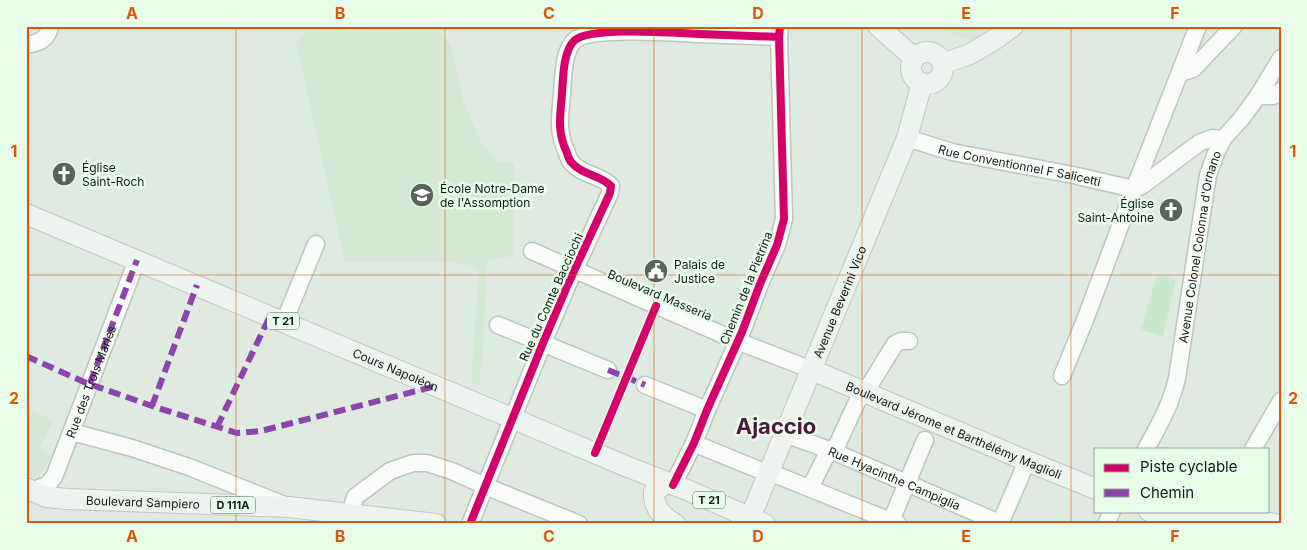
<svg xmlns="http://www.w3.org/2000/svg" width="1307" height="550" font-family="Inter,sans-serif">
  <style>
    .built { fill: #d4e8d5 }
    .green { fill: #cae8cc }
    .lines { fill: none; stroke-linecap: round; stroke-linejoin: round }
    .minor-casing { stroke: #bdc6be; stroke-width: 19 }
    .major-casing { stroke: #c0c6c0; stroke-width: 22 }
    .minor { stroke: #fafcfa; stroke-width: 16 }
    .major { stroke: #edf3ee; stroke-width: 20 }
    .quiet { stroke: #8e44ad; stroke-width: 6; stroke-dasharray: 12 6; stroke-linecap: butt }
    .cycleway-casing { stroke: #e8fde9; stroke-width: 11 }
    .cycleway { stroke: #d6006c; stroke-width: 8 }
    .grid { fill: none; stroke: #dd560c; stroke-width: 1; stroke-opacity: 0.55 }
    .labels { text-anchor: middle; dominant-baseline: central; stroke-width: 5; stroke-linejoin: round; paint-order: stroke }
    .shield { fill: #e8fde9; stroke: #535f54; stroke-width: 1 }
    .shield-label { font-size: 11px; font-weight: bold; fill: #131b14 }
    .street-label { font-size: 12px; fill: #131b14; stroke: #e8fde9 }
    .poi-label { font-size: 12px; fill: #131b14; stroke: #e8fde9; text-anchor: start }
    .town-label { font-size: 22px; font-weight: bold; fill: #4d1540; stroke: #e8fde9 }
    .neatline { fill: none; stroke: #dd560c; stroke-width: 2 }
    .grid-label { font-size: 16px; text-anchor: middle; font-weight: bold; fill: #dd560c }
  </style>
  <rect width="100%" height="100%" fill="#dfebe0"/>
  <!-- built -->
  <path class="built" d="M 943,26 L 994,26 L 974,42 L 953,35 L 945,31 Z
    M 440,31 L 451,45 L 462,97 L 481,143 L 498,162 L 514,163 L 513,256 L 487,260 L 483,354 L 479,385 L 471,382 L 479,270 L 472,266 L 460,263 L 345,262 L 296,42 L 307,32 Z
    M 26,408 L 53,420 L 50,428 L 48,430 L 39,449 L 52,455 L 38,480 L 26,473 Z"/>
  <!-- green -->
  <path class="green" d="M 1157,274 L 1176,279 L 1163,336 L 1141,330 Z"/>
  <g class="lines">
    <!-- minor casing -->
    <g class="minor-casing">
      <g id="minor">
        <path d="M 26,45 C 38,43 48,40 50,26"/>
        <path d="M 1180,73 L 1193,69 L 1234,26"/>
        <path d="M 1258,96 L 1273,96 L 1281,91"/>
        <path id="s1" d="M 907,138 L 952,152 L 1073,175 L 1134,189"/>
        <path d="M 1134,189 L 1143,185 L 1199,143 L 1212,138 L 1223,139"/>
        <path d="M 532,251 L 737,341 L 812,370"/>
        <path d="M 284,322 L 316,244"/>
        <path d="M 498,325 L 608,370"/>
        <path d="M 1062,376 L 1085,320 L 1134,189 L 1198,26"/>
        <path d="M 645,385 L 707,410"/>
        <path d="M 72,432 L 132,448 L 189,467 L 282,504"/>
        <path id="s2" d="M 785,434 L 832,451 L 1002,524"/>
        <path d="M 703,447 L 769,474 L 779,476 L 898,524"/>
        <path id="s3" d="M 1146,449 C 1159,425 1171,405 1177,378 L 1208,175 L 1216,153 L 1223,139 L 1241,119 L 1258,96 L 1281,58"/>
        <path d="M 1253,449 L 1281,401"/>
        <path d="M 673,485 L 694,443 L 707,410 L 742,332 L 760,284 L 777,245 L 784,219 L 779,37 L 780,28"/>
        <path d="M 810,488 L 825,458 L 837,445 L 862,391 L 871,383 L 895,344 L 901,341 L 909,341"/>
        <path id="s4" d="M 31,491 L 47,485 L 54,477 L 137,260"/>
        <path d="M 891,521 L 925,440"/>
        <path d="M 349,524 L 350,514 L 355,497 L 390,471 L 413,463 L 427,463 L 452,471 L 485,486 L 579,524"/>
        <path d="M 470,524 L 543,343 L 568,284 L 610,193 L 611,186 C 601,175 582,175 572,163 C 570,161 568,157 567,153 C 557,132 560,117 562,94 C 563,79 563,50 575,40 C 592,26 675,33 699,34 C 726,35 752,36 779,37"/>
        <path d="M 1000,524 L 1027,461"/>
        <path d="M 1106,524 L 1112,511"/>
      </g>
    </g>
    <!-- major casing -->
    <g class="major-casing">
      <g id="major">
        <path d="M 878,26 L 914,58"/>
        <circle cx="927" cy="68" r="16"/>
        <path d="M 942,64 L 970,54 L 994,40 L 1013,26"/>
        <path id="s5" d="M 26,214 L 628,467 L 687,490 L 765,524"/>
        <path id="s6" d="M 812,370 L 1027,461 L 1096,489"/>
        <path d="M 666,483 L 654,492 C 653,507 662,517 675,524"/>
        <path id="s7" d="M 26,488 L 46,497 L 68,499 L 289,507 L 436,524"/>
        <path d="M 1149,511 C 1171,521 1195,517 1218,517 C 1238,517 1256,520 1275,524"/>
        <path id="s8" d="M 750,518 L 907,138 L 922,83"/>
      </g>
    </g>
    <!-- minor -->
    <use href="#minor" class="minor"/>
    <!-- major -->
    <use href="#major" class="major"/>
    <!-- quiet -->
    <path class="quiet" d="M 26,356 L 84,382 L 152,406 L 237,433 L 261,431 L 436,386
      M 608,370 L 645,385
      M 90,383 L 137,260
      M 152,406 L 197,285
      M 217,427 L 270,316"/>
    <!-- cycleway casing -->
    <g class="cycleway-casing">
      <path id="cycleway" d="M 595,453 L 656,306
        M 673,485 L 694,443 L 707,410 L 742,332 L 760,284 L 777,245 L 784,219 L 779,37 L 780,26
        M 470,524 L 543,343 L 568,284 L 610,193 L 611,186 C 601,175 582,175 572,163 C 570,161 568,157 567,153 C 557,132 560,117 562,94 C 563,79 563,50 575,40 C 592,26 675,33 699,34 C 726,35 752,36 779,37"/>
    </g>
    <!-- cycleway -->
    <use href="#cycleway" class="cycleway"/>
  </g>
  <!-- grid -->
  <path class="grid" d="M 236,26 L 236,524M 445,26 L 445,524M 654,26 L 654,524M 862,26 L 862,524M 1071,26 L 1071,524M 26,275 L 1281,275"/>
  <!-- icons -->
  <defs>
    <g id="church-disc" transform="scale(1.25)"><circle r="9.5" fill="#5a645b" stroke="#e8fde9"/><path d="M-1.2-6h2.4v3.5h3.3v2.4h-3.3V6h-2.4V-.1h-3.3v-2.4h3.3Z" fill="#fff"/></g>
    <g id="school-disc" transform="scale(1.25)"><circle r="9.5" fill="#5a645b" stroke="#e8fde9"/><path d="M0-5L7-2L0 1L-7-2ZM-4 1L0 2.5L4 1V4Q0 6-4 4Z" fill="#fff"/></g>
    <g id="civic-disc" transform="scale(1.25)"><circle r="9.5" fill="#5a645b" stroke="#e8fde9"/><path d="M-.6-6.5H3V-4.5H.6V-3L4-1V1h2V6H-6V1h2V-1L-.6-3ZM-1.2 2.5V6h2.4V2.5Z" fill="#fff"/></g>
  </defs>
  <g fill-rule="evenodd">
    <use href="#church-disc" x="64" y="174"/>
    <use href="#school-disc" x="422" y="195"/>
    <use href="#church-disc" x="1171" y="210"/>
    <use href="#civic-disc" x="656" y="271"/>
  </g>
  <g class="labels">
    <!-- shield labels -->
    <g class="shield">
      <rect x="267" y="312.5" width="32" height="17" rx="4"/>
      <rect x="693" y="491.5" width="32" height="17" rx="4"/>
      <rect x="210.5" y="496.5" width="45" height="17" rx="4"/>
    </g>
    <g class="shield-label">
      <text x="283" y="321">T 21</text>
      <text x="709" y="500">T 21</text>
      <text x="233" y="505">D 111A</text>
    </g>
    <!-- street labels -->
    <g class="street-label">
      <text stroke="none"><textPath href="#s1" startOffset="116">Rue Conventionnel F Salicetti</textPath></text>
      <text stroke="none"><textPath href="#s3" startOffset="211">Avenue Colonel Colonna d'Ornano</textPath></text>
      <text transform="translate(746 288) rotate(-68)">Chemin de la Pietrina</text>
      <text transform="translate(660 295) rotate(23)">Boulevard Masseria</text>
      <text transform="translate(551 297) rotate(-66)">Rue du Comte Bacciochi</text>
      <text stroke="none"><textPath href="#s8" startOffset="234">Avenue Beverini Vico</textPath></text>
      <text stroke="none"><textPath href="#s5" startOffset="401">Cours Napoléon</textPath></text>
      <text stroke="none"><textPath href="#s4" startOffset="130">Rue des Trois Maries</textPath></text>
      <text stroke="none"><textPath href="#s6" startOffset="154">Boulevard Jérome et Barthélémy Maglioli</textPath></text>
      <text stroke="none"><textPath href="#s2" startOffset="118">Rue Hyacinthe Campiglia</textPath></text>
      <text stroke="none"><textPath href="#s7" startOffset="119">Boulevard Sampiero</textPath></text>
    </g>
    <!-- poi labels -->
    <g class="poi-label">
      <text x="82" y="167">Église<tspan x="82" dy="14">Saint-Roch</tspan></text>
      <text x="440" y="188">École Notre-Dame<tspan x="440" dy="14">de l'Assomption</tspan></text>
      <text x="1154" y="203" text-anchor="end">Église<tspan x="1154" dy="14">Saint-Antoine</tspan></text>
      <text x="674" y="264">Palais de<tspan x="674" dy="14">Justice</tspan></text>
    </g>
    <!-- town labels -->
    <g class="town-label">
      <text x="776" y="426">Ajaccio</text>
    </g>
  </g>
  <!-- border -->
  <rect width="1307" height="550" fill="none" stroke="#e8fde9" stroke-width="55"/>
  <!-- legend -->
  <rect x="1094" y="448" width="175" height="65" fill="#e8fde9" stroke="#93a394"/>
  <rect x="1104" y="464" width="25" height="8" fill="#d6006c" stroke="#93a394"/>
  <text x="1140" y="472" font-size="15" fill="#131b14">Piste cyclable</text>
  <rect x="1104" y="489" width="25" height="8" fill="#8e44ad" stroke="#93a394"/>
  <text x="1140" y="498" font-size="15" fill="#131b14">Chemin</text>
  <rect x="28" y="28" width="1252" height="494" class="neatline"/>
  <g class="grid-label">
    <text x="132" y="19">A</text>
    <text x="340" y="19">B</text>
    <text x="549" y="19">C</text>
    <text x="758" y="19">D</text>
    <text x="966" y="19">E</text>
    <text x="1175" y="19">F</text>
    <text x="14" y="157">1</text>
    <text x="1293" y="157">1</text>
    <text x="14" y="404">2</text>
    <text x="1293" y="404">2</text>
    <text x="132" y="542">A</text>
    <text x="340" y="542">B</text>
    <text x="549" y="542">C</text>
    <text x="758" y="542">D</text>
    <text x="966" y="542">E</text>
    <text x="1175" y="542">F</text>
  </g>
</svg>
